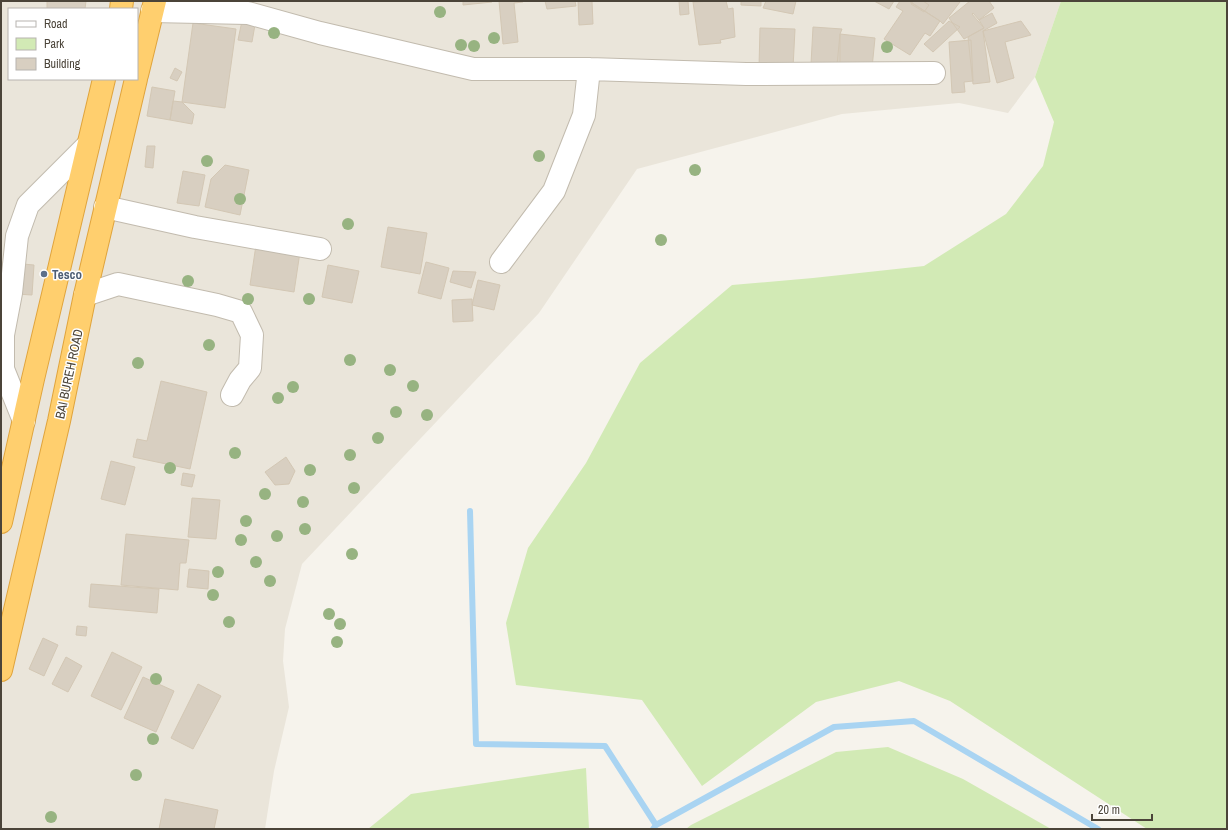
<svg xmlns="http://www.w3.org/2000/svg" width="1228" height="830" font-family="'Archivo Narrow',sans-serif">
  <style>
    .residential { fill: #eae5da; fill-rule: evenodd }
    .green { fill: #d2eab5 }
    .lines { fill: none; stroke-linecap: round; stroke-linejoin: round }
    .stream { stroke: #a9d4f2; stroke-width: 6 }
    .building { fill: #d8cfc1; stroke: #d3c7b4 }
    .minor-casing { stroke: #c2bbae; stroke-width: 24 }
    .highway-casing { stroke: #e0a43c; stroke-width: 24 }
    .minor { stroke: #fff; stroke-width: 22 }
    .highway { stroke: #ffcf6e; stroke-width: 22 }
    .tree { fill: #97b381 }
    .service-dot { fill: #5c6f8a; stroke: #fff; stroke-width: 1.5 }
    .labels { text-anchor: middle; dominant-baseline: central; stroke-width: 3; stroke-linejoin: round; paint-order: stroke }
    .service-label { font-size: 13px; font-weight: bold; fill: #4e5e75; stroke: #fff; text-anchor: start }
    .street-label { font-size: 13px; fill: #4b4439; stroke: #fff }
  </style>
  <rect width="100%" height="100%" fill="#f6f3ec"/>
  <!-- residential -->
  <path class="residential" d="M 1,1 L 1061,1 L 1035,77 L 1008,113 L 959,103 L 842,114 L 637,169 L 539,313 L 302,564 L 285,629 L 283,661 L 289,707 L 274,771 L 265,829 L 1,829 ZM 9,9 L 137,9 L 137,79 L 9,79 Z"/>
  <!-- green -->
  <path class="green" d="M 1061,1 L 1227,1 L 1227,829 L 1147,829 L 950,701 L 899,681 L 816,702 L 702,786 L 642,700 L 516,685 L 506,623 L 528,548 L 586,463 L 640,363 L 732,285 L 813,278 L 924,266 L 1006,214 L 1043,166 L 1054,122 L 1035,77 Z
    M 888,747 L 963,779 L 1051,829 L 686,829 L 691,825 L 836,752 Z
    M 586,768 L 589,829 L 368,829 L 411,794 Z"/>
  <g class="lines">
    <!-- stream -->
    <path class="stream" d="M 470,511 L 476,744 L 605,746 L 656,825
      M 653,829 L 656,825 L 834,727 L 914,721 L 1098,829"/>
  </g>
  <!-- building -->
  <path class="building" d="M 47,1 L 86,1 L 85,9 L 47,9 Z
    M 463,1 L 492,1 L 492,2 L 463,5 Z
    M 499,1 L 523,1 L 523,2 L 514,3 L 518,42 L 503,44 Z
    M 545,1 L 575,1 L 576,6 L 547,9 Z
    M 578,1 L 592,1 L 593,24 L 579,25 Z
    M 679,1 L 688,1 L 689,14 L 680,15 Z
    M 713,1 L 726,1 L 728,9 L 733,8 L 735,37 L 720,40 L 721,43 L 699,45 L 693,2 Z
    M 741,1 L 761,1 L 761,6 L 741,5 Z
    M 766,1 L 796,1 L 793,14 L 763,8 Z
    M 874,1 L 894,1 L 889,9 Z
    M 900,1 L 909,1 L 940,21 L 930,36 L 925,33 L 910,55 L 884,39 L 903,11 L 896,7 Z
    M 909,1 L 959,1 L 960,2 L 943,24 L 940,21 Z
    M 913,1 L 923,1 L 929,5 L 924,12 L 911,4 Z
    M 970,1 L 989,1 L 994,8 L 979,20 L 973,13 L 972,14 L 984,28 L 964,39 L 949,18 Z
    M 992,13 L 997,23 L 983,31 L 990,82 L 973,84 L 968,37 L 984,28 L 979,20 Z
    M 243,16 L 256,19 L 252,42 L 238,40 Z
    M 949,21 L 960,27 L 933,52 L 924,44 Z
    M 1021,21 L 1031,35 L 1005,42 L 1014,78 L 997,83 L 983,31 Z
    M 193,23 L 236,29 L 225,108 L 182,102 Z
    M 813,27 L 842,29 L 840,34 L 840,65 L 811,64 Z
    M 760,28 L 795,29 L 793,68 L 759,67 Z
    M 840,34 L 875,38 L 872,68 L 837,65 Z
    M 971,40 L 973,81 L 964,82 L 965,92 L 952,93 L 949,42 Z
    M 175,68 L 182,72 L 177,81 L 170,78 Z
    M 152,87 L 175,91 L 170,120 L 147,116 Z
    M 173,101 L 182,102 L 194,114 L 192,124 L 170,120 Z
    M 147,146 L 155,146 L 153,168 L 145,167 Z
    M 225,165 L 249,170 L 240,215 L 205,207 L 211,179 Z
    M 183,171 L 205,175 L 199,206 L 177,203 Z
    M 388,227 L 427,233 L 420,274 L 381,267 Z
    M 256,245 L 300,252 L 294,292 L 250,285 Z
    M 1,262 L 34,265 L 32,295 L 1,293 Z
    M 426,262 L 449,268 L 441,299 L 418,293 Z
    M 328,265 L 359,271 L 352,303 L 322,297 Z
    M 453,271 L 476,272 L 471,288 L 450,282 Z
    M 478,280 L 500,285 L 494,310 L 472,305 Z
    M 472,299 L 473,321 L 453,322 L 452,300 Z
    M 161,381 L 207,392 L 190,469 L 133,457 L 137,439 L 147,441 Z
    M 286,457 L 295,471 L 289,484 L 275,485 L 265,472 Z
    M 111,461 L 135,467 L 125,505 L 101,499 Z
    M 183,473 L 195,475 L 192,487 L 181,485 Z
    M 192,498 L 220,500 L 216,539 L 188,537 Z
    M 126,534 L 189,540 L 186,563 L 180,563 L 178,590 L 121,585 Z
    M 189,569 L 209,571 L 208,589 L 187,587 Z
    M 91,584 L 159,589 L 157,613 L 89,607 Z
    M 77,626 L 87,627 L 86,636 L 76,635 Z
    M 43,638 L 58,645 L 44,676 L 29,669 Z
    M 112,652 L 142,667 L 121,710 L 91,696 Z
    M 66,657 L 82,666 L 68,692 L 52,684 Z
    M 143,677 L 174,691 L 156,732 L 124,718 Z
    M 198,684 L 221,696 L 193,749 L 171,738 Z
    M 165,799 L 218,810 L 214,829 L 159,829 Z"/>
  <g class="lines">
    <!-- minor casing -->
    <g class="minor-casing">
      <path id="minor" d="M 152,11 L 248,13 L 320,33 L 473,69 L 589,69 L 746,74 L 934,73
        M 105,207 L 195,227 L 320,249
        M 501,262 L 554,191 L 584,115 L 589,69
        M 85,295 L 118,284 L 217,305 L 241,312 L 252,335 L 250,368 L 240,380 L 232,395
        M 24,421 L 3,369 L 3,335 L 11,293 L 17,236 L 28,205 L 88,145"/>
    </g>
    <!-- highway casing -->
    <g class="highway-casing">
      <path id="highway" d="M 121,9 L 122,1
        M 137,75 L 155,1
        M 1,522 L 33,379 L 104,79
        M 1,670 L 59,421 L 85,295 L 136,79"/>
    </g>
    <!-- minor -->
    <use href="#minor" class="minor"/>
    <!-- highway -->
    <use href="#highway" class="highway"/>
  </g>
  <!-- trees -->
  <g class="tree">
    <circle cx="440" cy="12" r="6"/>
    <circle cx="274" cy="33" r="6"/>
    <circle cx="494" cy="38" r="6"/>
    <circle cx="461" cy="45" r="6"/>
    <circle cx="474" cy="46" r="6"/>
    <circle cx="887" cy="47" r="6"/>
    <circle cx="539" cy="156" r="6"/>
    <circle cx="207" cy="161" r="6"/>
    <circle cx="695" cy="170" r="6"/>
    <circle cx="240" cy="199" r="6"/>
    <circle cx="348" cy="224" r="6"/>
    <circle cx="661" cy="240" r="6"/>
    <circle cx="188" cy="281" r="6"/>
    <circle cx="248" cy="299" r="6"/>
    <circle cx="309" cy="299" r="6"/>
    <circle cx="209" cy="345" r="6"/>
    <circle cx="350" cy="360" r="6"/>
    <circle cx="138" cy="363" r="6"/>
    <circle cx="390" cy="370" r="6"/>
    <circle cx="413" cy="386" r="6"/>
    <circle cx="293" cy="387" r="6"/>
    <circle cx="278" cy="398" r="6"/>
    <circle cx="396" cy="412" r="6"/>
    <circle cx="427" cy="415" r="6"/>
    <circle cx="378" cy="438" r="6"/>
    <circle cx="235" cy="453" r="6"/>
    <circle cx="350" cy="455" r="6"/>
    <circle cx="170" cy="468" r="6"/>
    <circle cx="310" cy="470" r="6"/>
    <circle cx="354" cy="488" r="6"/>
    <circle cx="265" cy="494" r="6"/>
    <circle cx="303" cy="502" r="6"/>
    <circle cx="246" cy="521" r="6"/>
    <circle cx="305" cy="529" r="6"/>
    <circle cx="277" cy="536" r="6"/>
    <circle cx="241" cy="540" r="6"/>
    <circle cx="352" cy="554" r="6"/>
    <circle cx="256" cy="562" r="6"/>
    <circle cx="218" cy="572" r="6"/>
    <circle cx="270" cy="581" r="6"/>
    <circle cx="213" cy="595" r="6"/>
    <circle cx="329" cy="614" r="6"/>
    <circle cx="229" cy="622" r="6"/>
    <circle cx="340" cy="624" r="6"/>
    <circle cx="337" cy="642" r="6"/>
    <circle cx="156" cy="679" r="6"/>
    <circle cx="153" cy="739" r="6"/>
    <circle cx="136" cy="775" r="6"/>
    <circle cx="51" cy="817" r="6"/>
  </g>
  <!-- markers -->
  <circle class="service-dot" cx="44" cy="274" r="4"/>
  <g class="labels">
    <!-- service labels -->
    <g class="service-label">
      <text x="52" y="274">Tesco</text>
    </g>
    <!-- street labels -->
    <g class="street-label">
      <text transform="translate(69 374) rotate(-78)">BAI BUREH ROAD</text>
    </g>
  </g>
  <!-- border -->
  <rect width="1228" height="830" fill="none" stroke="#4b4439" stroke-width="4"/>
  <!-- legend -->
  <rect x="8" y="8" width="130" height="72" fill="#ffffff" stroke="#b7b4b0"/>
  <rect x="16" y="21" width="20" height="6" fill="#ffffff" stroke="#b7b4b0"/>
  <text x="44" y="28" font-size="12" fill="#4b4439">Road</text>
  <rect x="16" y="38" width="20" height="12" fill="#d2eab5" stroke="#b7b4b0"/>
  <text x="44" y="48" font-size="12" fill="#4b4439">Park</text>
  <rect x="16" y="58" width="20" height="12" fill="#d8cfc1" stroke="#b7b4b0"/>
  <text x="44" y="68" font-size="12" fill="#4b4439">Building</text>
  <!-- scale -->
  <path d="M1092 814v6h60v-6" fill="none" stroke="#4b4439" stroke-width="2"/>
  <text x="1098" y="814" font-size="12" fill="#4b4439" stroke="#ffffff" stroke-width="3" paint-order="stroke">20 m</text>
</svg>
